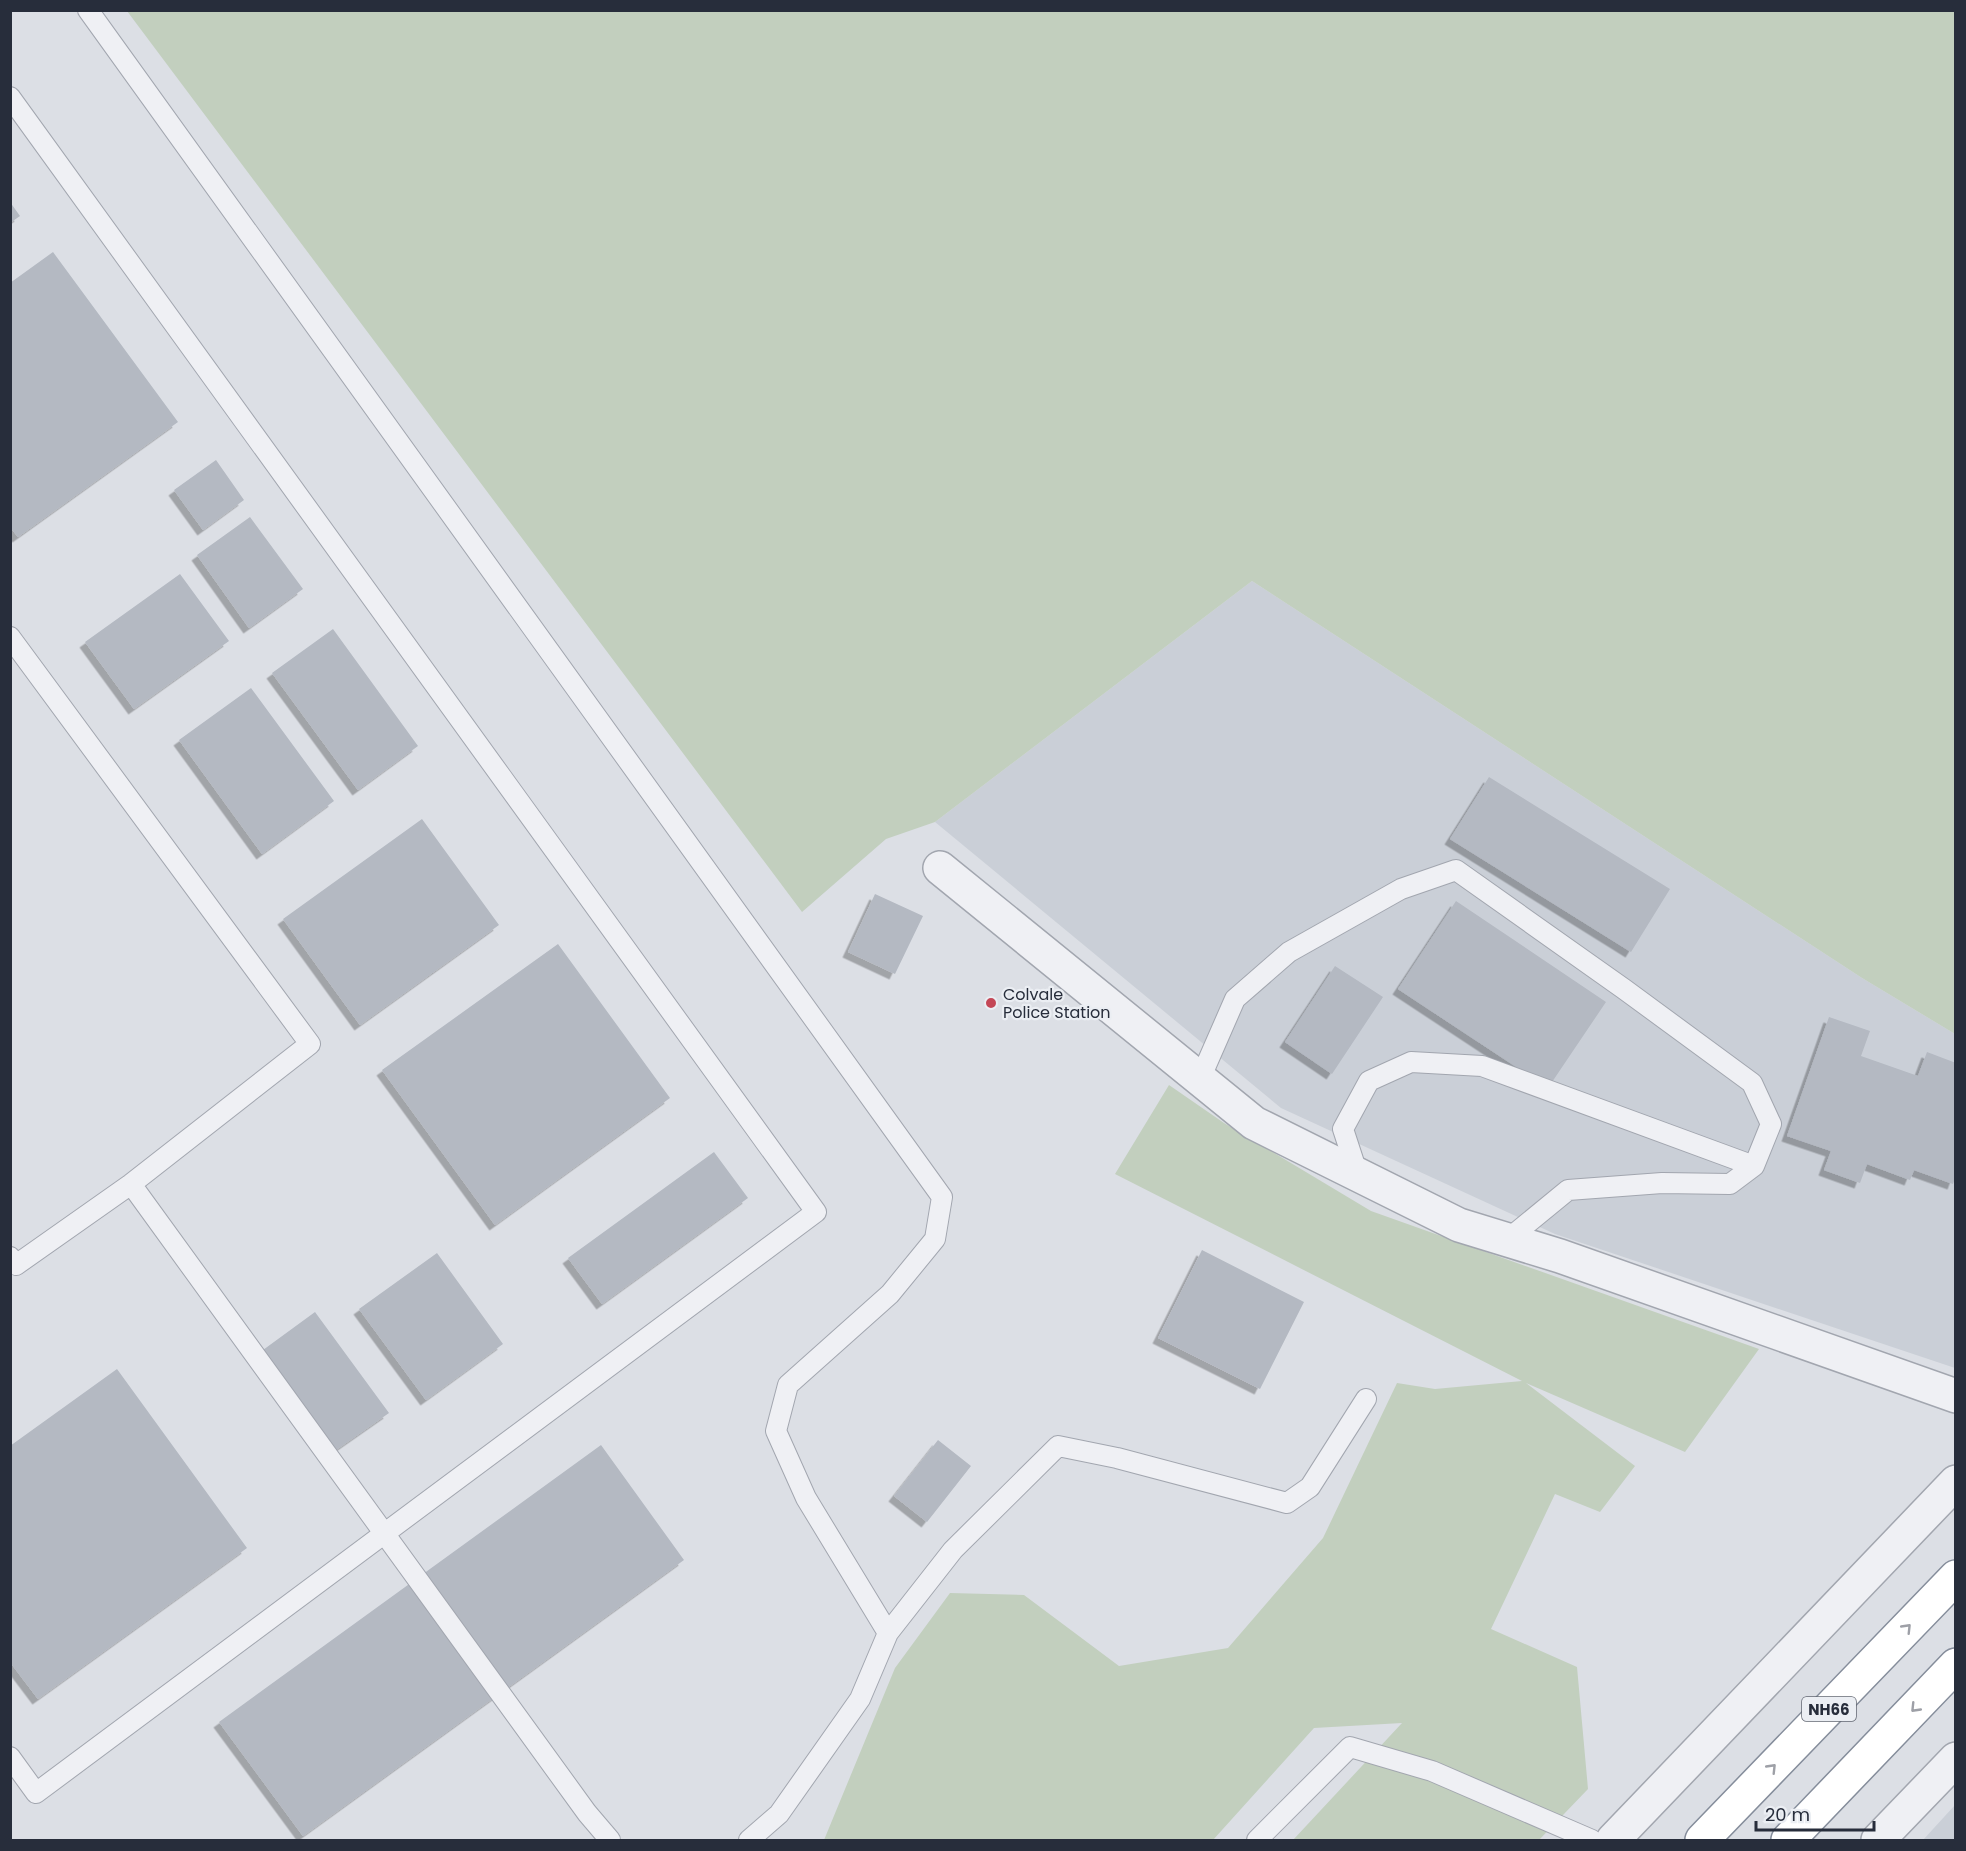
<svg xmlns="http://www.w3.org/2000/svg" width="1966" height="1851" font-family="Poppins,sans-serif">
  <style>
    .built { fill: #cacfd7 }
    .green { fill: #c2cfbe }
    .building { fill: #b4b9c2; filter: url(#shadow) }
    .lines { fill: none; stroke-linecap: round; stroke-linejoin: round }
    .service-casing { stroke: #a2a6af; stroke-width: 22 }
    .minor-casing { stroke: #a2a6af; stroke-width: 36 }
    .tertiary-casing { stroke: #a2a6af; stroke-width: 36 }
    .trunk-casing { stroke: #858d9b; stroke-width: 36 }
    .service { stroke: #eff0f4; stroke-width: 20 }
    .minor { stroke: #eff0f4; stroke-width: 33 }
    .tertiary { stroke: #eff0f4; stroke-width: 33 }
    .trunk { stroke: #fff; stroke-width: 33 }
    .oneway { stroke: #9ea0a7 }
    .poi-dot { fill: #c44756; stroke: #ebeef3; stroke-width: 2 }
    .labels { text-anchor: middle; dominant-baseline: central; stroke-width: 4.5; stroke-linejoin: round; paint-order: stroke }
    .shield { fill: #ebeef3; stroke: #626772; stroke-width: 1.5 }
    .shield-label { font-size: 15px; font-weight: bold; fill: #272d3b }
    .poi-label { font-size: 16px; fill: #272d3b; stroke: #ebeef3; text-anchor: start }
  </style>
  <defs>
    <filter id="shadow"><feDropShadow dx="-5.5" dy="5.5" stdDeviation="0" flood-color="#0004"/></filter>
  </defs>
  <rect width="100%" height="100%" fill="#dcdfe5"/>
  <!-- built -->
  <path class="built" d="M 1252,581 L 1862,978 L 1955,1034 L 1955,1368 L 1555,1234 L 1281,1108 L 935,822 Z
    M 1955,1805 L 1955,1840 L 1923,1840 Z"/>
  <!-- green -->
  <path class="green" d="M 127,11 L 1955,11 L 1955,1034 L 1862,978 L 1252,581 L 935,822 L 886,839 L 802,912 Z
    M 1169,1085 L 1224,1123 L 1371,1211 L 1759,1349 L 1685,1452 L 1526,1383 L 1635,1466 L 1600,1512 L 1555,1494 L 1491,1629 L 1577,1667 L 1588,1789 L 1539,1840 L 1293,1840 L 1402,1723 L 1314,1728 L 1213,1840 L 824,1840 L 895,1668 L 950,1593 L 1024,1595 L 1119,1666 L 1228,1648 L 1323,1538 L 1397,1383 L 1435,1389 L 1522,1381 L 1115,1174 Z"/>
  <!-- building -->
  <path class="building" d="M 10,202 L 20,216 L 10,223 Z
    M 53,252 L 178,422 L 18,537 L 10,527 L 10,283 Z
    M 216,460 L 244,500 L 203,530 L 174,490 Z
    M 250,517 L 303,589 L 249,628 L 197,555 Z
    M 180,574 L 229,641 L 134,709 L 85,642 Z
    M 333,629 L 418,746 L 358,790 L 272,673 Z
    M 251,688 L 334,801 L 262,854 L 179,740 Z
    M 1489,777 L 1670,889 L 1631,952 L 1450,839 Z
    M 422,819 L 499,925 L 360,1025 L 283,919 Z
    M 875,894 L 923,916 L 895,974 L 848,952 Z
    M 1456,901 L 1606,1002 L 1548,1088 L 1398,989 Z
    M 558,944 L 670,1098 L 495,1225 L 382,1070 Z
    M 1335,966 L 1383,997 L 1332,1074 L 1285,1042 Z
    M 1829,1017 L 1870,1031 L 1861,1056 L 1918,1076 L 1927,1052 L 1956,1063 L 1956,1176 L 1953,1184 L 1914,1170 L 1910,1180 L 1867,1164 L 1860,1183 L 1824,1170 L 1831,1151 L 1787,1136 Z
    M 714,1152 L 748,1198 L 602,1304 L 568,1258 Z
    M 1202,1250 L 1304,1302 L 1260,1389 L 1158,1338 Z
    M 437,1253 L 503,1344 L 426,1400 L 359,1309 Z
    M 315,1312 L 389,1413 L 336,1450 L 263,1350 Z
    M 117,1369 L 247,1548 L 38,1699 L 10,1662 L 10,1446 Z
    M 938,1440 L 971,1466 L 927,1522 L 894,1496 Z
    M 601,1445 L 684,1560 L 303,1836 L 219,1722 Z"/>
  <g class="lines">
    <!-- service casing -->
    <g class="service-casing">
      <path id="service" d="M 88,10 L 942,1197 L 935,1239 L 890,1294 L 788,1385 L 776,1431 L 806,1498 L 888,1633 L 860,1699 L 779,1814 L 749,1840
        M 10,97 L 816,1212 L 36,1793 L 10,1757
        M 10,637 L 310,1044 L 131,1184 L 16,1265 L 10,1257
        M 1200,1079 L 1235,999 L 1289,952 L 1401,889 L 1456,870 L 1624,989 L 1752,1083 L 1771,1124 L 1754,1166 L 1730,1184 L 1662,1183 L 1568,1190 L 1507,1240
        M 1358,1175 L 1343,1129 L 1369,1081 L 1411,1062 L 1482,1066 L 1754,1166
        M 131,1184 L 587,1813 L 610,1840
        M 888,1633 L 953,1550 L 1058,1446 L 1117,1458 L 1287,1503 L 1310,1487 L 1366,1399
        M 1257,1840 L 1350,1747 L 1432,1771 L 1592,1840"/>
    </g>
    <!-- minor casing -->
    <g class="minor-casing">
      <path id="minor" d="M 940,868 L 1254,1123 L 1459,1225 L 1560,1256 L 1956,1396"/>
    </g>
    <!-- tertiary casing -->
    <g class="tertiary-casing">
      <path id="tertiary" d="M 1613,1840 L 1956,1482
        M 1878,1840 L 1956,1759"/>
    </g>
    <!-- trunk casing -->
    <g class="trunk-casing">
      <path id="trunk" d="M 1702,1840 L 1956,1577
        M 1788,1840 L 1956,1665"/>
    </g>
    <!-- service -->
    <use href="#service" class="service"/>
    <!-- minor -->
    <use href="#minor" class="minor"/>
    <!-- tertiary -->
    <use href="#tertiary" class="tertiary"/>
    <!-- trunk -->
    <use href="#trunk" class="trunk"/>
  </g>
  <!-- one-way arrows -->
  <defs><path id="oneway-chevron" d="M-2-3.5L2.5 0L-2 3.5" fill="none" stroke-width="1.6" stroke-linecap="round" stroke-linejoin="round" transform="scale(1.5)"/></defs>
  <g class="oneway">
    <use href="#oneway-chevron" transform="translate(1907 1628) rotate(-46)"/>
    <use href="#oneway-chevron" transform="translate(1915 1708) rotate(134)"/>
    <use href="#oneway-chevron" transform="translate(1772 1768) rotate(-46)"/>
  </g>
  <!-- markers -->
  <circle class="poi-dot" cx="991" cy="1003" r="6"/>
  <g class="labels">
    <!-- shield labels -->
    <rect class="shield" x="1802" y="1697" width="54" height="24" rx="4.5"/>
    <g class="shield-label">
      <text x="1829" y="1709">NH66</text>
    </g>
    <!-- poi labels -->
    <g class="poi-label">
      <text x="1003" y="994">Colvale<tspan x="1003" dy="18">Police Station</tspan></text>
    </g>
  </g>
  <!-- border -->
  <rect width="1966" height="1851" fill="none" stroke="#272d3b" stroke-width="24"/>
  <!-- scale -->
  <path d="M1756 1821v9h118v-9" fill="none" stroke="#272d3b" stroke-width="3"/>
  <text x="1765" y="1821" font-size="18" fill="#272d3b" stroke="#ebeef3" stroke-width="4.5" paint-order="stroke">20 m</text>
</svg>
